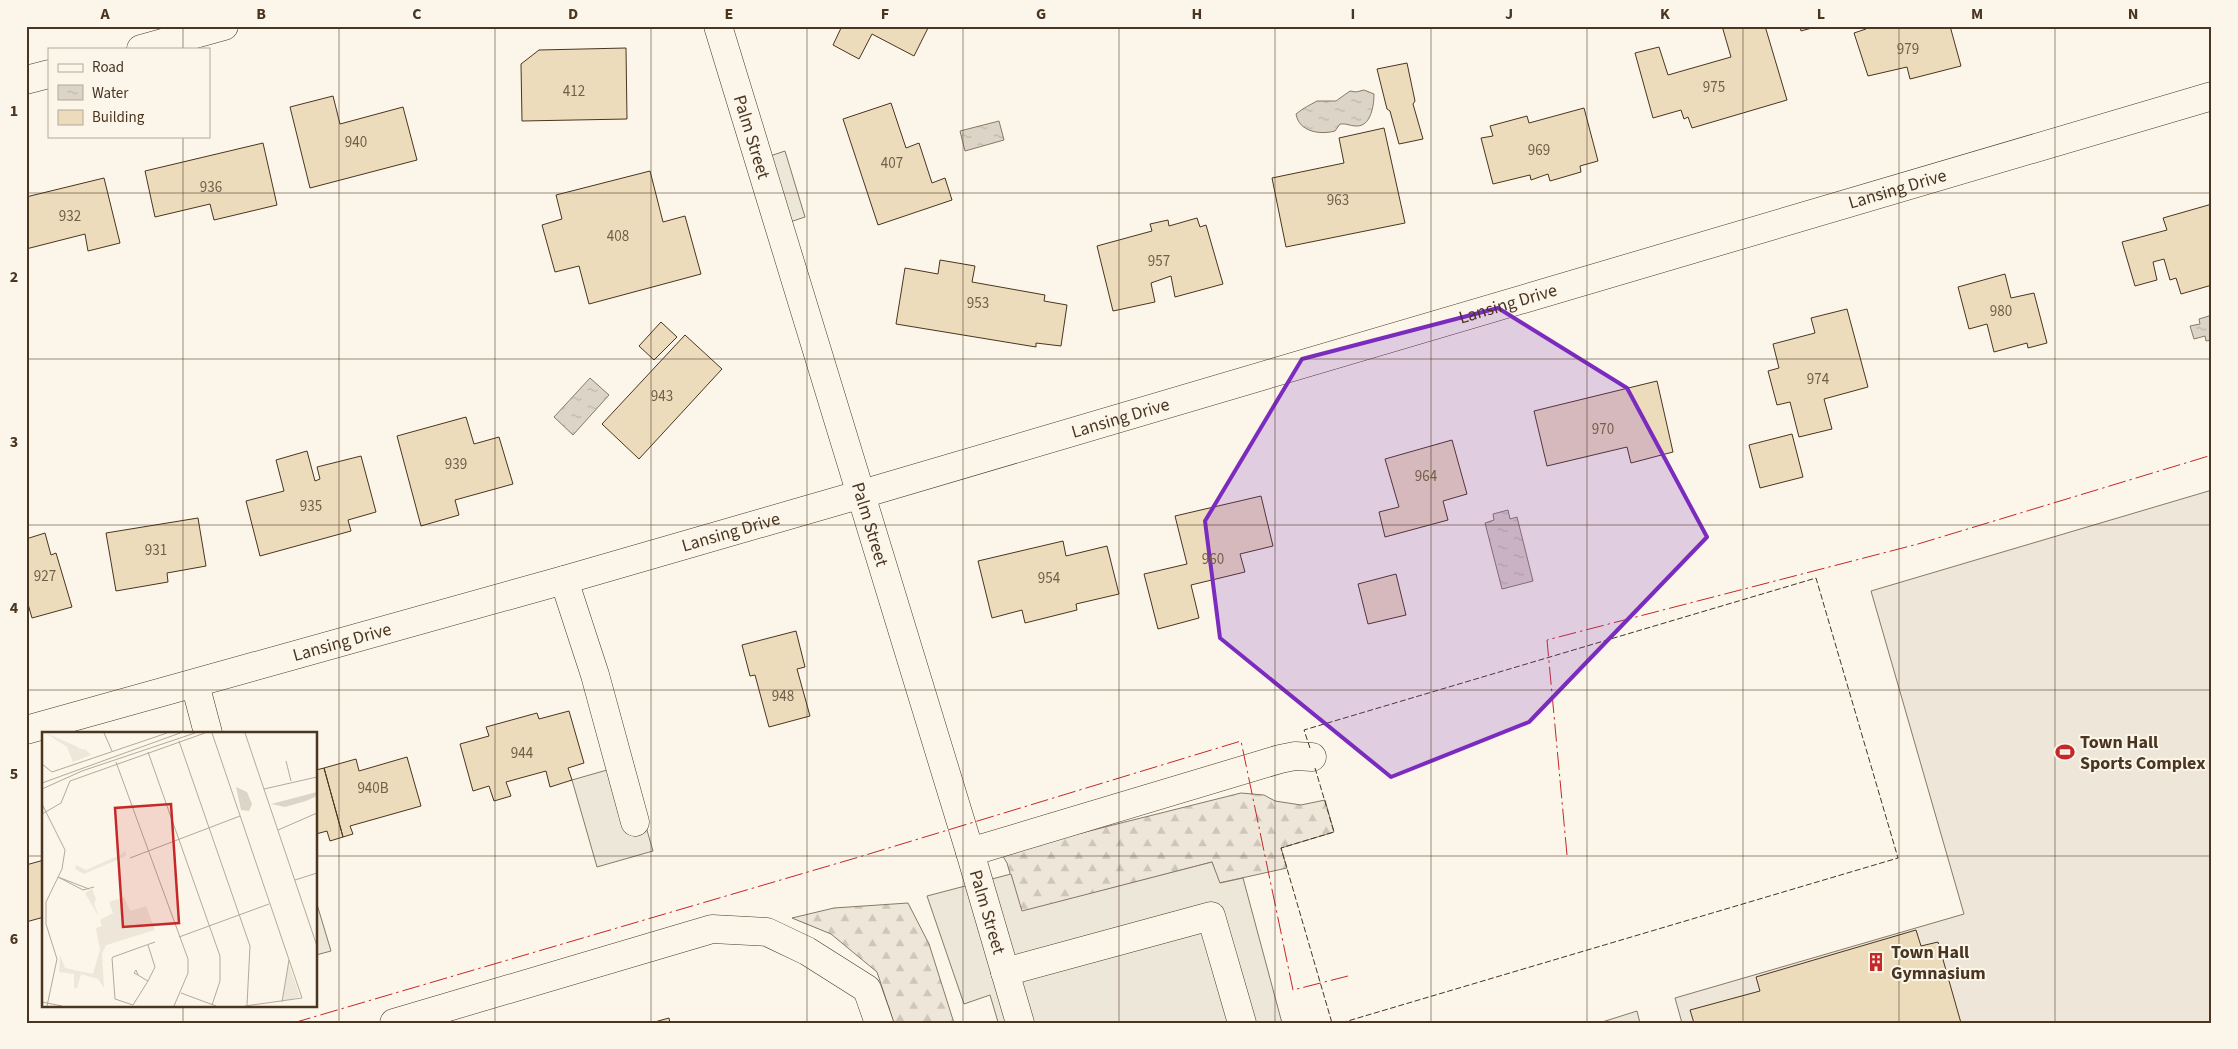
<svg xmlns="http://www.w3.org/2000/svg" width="2238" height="1049" font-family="'Source Sans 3',sans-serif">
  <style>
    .forest { fill: url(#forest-firs); stroke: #887966 }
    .pitch { fill: #ede6d9; stroke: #887966 }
    .parking { fill: #ede7d9; stroke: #887966 }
    .water { fill: url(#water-ripples); stroke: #887966 }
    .building { fill: #ecdcbc; stroke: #4a3520 }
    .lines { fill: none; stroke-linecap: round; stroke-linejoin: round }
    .minor-casing { stroke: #4a3520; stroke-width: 29 }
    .minor { stroke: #fbf6e9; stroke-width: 28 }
    .fence { stroke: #4a3520; stroke-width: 1; stroke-dasharray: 6 2.5; stroke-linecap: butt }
    .power { stroke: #c62828; stroke-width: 1; stroke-dasharray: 18 4 2.5 4; stroke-linecap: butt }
    .marked { fill: #7b2cbf; fill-opacity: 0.2; stroke: #7b2cbf; stroke-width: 4; stroke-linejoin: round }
    .grid { fill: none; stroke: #4a3520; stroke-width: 1; stroke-opacity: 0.55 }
    .labels { text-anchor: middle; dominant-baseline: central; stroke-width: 4; stroke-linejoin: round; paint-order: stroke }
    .number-label { font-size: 15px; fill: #725f47 }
    .street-label { font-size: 18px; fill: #4a3520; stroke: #fbf6e9 }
    .poi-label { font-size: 18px; font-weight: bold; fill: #4a3520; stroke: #fbf6e9; text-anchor: start }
    .inset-road { fill: none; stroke: #b4a999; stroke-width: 1 }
    .view { fill: #c62828; fill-opacity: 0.15; stroke: #c62828; stroke-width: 2.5 }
    .inset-edge { fill: none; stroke: #4a3520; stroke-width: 2.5 }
    .neatline { fill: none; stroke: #4a3520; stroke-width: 2 }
    .grid-label { font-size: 16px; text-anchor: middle; font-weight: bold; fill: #4a3520 }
  </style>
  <defs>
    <pattern id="forest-firs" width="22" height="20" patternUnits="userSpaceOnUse" patternTransform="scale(1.25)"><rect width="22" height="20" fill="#ede6d9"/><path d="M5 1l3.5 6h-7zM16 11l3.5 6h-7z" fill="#cdc6ba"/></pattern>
    <pattern id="water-ripples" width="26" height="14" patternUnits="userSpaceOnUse" patternTransform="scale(1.25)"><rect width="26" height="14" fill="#dcd4c6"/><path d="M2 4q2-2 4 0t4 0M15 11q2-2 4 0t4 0" fill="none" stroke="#beb7aa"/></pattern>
  </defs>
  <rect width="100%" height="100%" fill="#fbf6e9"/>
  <!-- forest -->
  <path class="forest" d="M 1241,793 L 1264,795 L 1275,801 L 1301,805 L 1325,800 L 1334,832 L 1281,848 L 1287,868 L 1219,883 L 1212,862 L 1021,912 L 1007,863 L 1001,853 Z
    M 908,903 L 929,944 L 954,1023 L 894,1023 L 877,972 L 831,934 L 792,918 L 834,908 Z"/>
  <!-- pitch -->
  <path class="pitch" d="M 2212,490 L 2212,1023 L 1682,1023 L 1675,998 L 1964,914 L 1871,591 Z"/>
  <!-- parking -->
  <path class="parking" d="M 785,151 L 805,217 L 790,222 L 770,156 Z
    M 628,764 L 653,851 L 597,867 L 572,780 Z
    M 1212,862 L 1220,883 L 1243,878 L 1282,1023 L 996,1023 L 998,1022 L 990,995 L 964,1004 L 927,896 L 1011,874 L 1022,911 Z
    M 316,901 L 331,951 L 316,955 Z
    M 1637,1011 L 1640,1023 L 1599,1023 Z"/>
  <!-- water -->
  <path class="water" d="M 1364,90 L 1374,94 C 1374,105 1371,127 1356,126 C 1350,126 1346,123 1340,124 L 1335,131 C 1320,135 1299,132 1296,114 C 1303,108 1310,105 1317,101 L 1336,101 L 1350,91 L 1356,92 Z
    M 999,121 L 1004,140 L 965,151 L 960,131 Z
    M 2212,315 L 2212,340 L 2206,341 L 2205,336 L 2194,339 L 2190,326 L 2200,324 L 2199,319 Z
    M 590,378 L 609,395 L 573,435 L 554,417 Z
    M 1508,510 L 1510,519 L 1517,517 L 1533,581 L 1502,589 L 1485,523 L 1494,520 L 1493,514 Z"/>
  <!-- building -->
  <path class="building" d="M 842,26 L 929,26 L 914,56 L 872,34 L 859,59 L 833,45 Z
    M 1722,26 L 1765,26 L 1787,100 L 1692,128 L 1688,117 L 1684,119 L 1681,110 L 1653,118 L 1635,53 L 1659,47 L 1668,75 L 1731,57 Z
    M 1800,26 L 1819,26 L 1801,31 Z
    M 1866,26 L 1950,26 L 1961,66 L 1910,79 L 1907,67 L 1868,76 L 1854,33 L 1866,29 Z
    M 626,48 L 627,119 L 522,121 L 521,64 L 539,50 Z
    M 1407,63 L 1415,101 L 1413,104 L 1423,139 L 1399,144 L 1390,111 L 1387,109 L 1377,69 Z
    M 333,96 L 340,124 L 403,107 L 417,160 L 310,188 L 290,107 Z
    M 891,103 L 906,148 L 919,143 L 932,183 L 945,178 L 952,200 L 878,225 L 843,119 Z
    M 1584,108 L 1598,161 L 1580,166 L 1581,172 L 1550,181 L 1548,174 L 1531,180 L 1530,175 L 1493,184 L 1481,138 L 1493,136 L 1490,126 L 1527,116 L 1529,123 Z
    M 1384,128 L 1405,223 L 1286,247 L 1272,178 L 1344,163 L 1339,138 Z
    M 263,143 L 277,205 L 214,220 L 210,204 L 155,217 L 145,171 Z
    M 650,171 L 663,222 L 685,216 L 701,274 L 589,304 L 579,266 L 555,272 L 542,225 L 562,219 L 556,195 Z
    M 104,178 L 120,243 L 88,251 L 85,234 L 26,249 L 26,197 Z
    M 2212,204 L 2212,285 L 2181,294 L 2176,278 L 2170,280 L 2164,259 L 2153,262 L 2157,280 L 2135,286 L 2122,242 L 2167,230 L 2163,218 Z
    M 1197,218 L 1200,227 L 1206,225 L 1223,284 L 1175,297 L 1171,276 L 1151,283 L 1155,302 L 1113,311 L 1097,246 L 1152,231 L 1150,224 L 1168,220 L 1169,226 Z
    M 940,260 L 975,266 L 972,282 L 1045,295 L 1044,301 L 1067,305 L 1061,346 L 1036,343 L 1036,347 L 896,324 L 905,268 L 938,274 Z
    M 2005,274 L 2011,298 L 2034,293 L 2047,343 L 2028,348 L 2027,343 L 1994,352 L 1987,324 L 1969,329 L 1958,287 Z
    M 1847,309 L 1868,387 L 1824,399 L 1832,429 L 1799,437 L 1790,402 L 1777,405 L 1768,371 L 1779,368 L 1773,344 L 1815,333 L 1811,318 Z
    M 661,322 L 677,337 L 654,360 L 639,346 Z
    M 685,335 L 722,369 L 639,459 L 602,424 Z
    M 1657,381 L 1673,452 L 1631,463 L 1627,447 L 1547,466 L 1534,411 Z
    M 466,417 L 474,444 L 499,437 L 513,484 L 455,500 L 459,515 L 421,526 L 397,436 Z
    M 1792,434 L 1803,477 L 1760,488 L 1749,445 Z
    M 1452,440 L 1467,494 L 1443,501 L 1448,520 L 1385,537 L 1379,512 L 1399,507 L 1385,459 Z
    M 307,451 L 315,481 L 320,479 L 317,467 L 361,456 L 376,512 L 348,520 L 351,531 L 260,556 L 246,501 L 284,491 L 276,460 Z
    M 1261,496 L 1273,546 L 1240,554 L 1245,572 L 1191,585 L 1199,618 L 1158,629 L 1144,574 L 1187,564 L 1175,516 Z
    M 198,518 L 206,566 L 167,573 L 168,582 L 116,591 L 106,533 Z
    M 45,533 L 51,555 L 56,553 L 72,607 L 32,618 L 26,597 L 26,539 Z
    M 1063,541 L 1066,556 L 1107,546 L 1119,594 L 1076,604 L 1077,610 L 1025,623 L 1022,610 L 992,618 L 978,561 Z
    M 1396,574 L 1406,615 L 1368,624 L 1358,584 Z
    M 796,631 L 805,667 L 797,669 L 810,716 L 769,727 L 755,675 L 750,676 L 742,645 Z
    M 569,711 L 584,763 L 568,768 L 572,780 L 550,787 L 546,771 L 506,782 L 511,796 L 494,801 L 489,786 L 473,791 L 460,744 L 489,736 L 486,727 L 537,713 L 539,719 Z
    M 407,757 L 421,806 L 350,826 L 353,834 L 343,837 L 324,768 L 356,759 L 359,771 Z
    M 324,768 L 343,837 L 330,841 L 327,831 L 316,834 L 316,770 Z
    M 44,860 L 44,917 L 26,922 L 26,865 Z
    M 1916,930 L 1921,946 L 1938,942 L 1961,1023 L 1694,1023 L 1690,1010 L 1760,991 L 1756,977 Z
    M 669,1018 L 670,1023 L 651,1023 Z"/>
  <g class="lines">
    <!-- minor casing -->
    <g class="minor-casing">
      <g id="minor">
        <path id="s1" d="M 718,26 L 970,852 L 1020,1023"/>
        <path d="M 141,49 L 224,26"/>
        <path d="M 26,80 L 49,74"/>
        <path d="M 564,580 L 595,675 L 635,822"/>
        <path d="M 195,684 L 208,733"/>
        <path id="s2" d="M 26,730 L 564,580 L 862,494 L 2212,96"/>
        <path d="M 970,852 L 1280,759 L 1295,756 L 1312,757"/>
        <path d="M 1005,972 L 1211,916 L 1242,1023"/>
        <path d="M 394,1023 L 712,929 L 767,932 L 807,951 L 867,989 L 879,1023"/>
      </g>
    </g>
    <!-- minor -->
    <use href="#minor" class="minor"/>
    <!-- fence -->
    <path class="fence" d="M 1310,748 L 1304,730 L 1816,578 L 1898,858 L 1341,1023
      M 1315,768 L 1334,832 L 1281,848 L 1332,1023"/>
    <!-- power -->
    <path class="power" d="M 1567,855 L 1547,640 L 1918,544 L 2212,455
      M 293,1023 L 859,857 L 1241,741 L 1293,990 L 1348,976"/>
  </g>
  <!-- marked area -->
  <path class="marked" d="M 1498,308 L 1627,388 L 1707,537 L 1529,722 L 1391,777 L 1220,638 L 1205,521 L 1302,359 Z"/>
  <!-- grid -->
  <path class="grid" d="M 183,26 L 183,49M 339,26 L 339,1023M 495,26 L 495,1023M 651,26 L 651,1023M 807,26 L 807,1023M 963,26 L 963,1023M 1119,26 L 1119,1023M 1275,26 L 1275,1023M 1431,26 L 1431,1023M 1587,26 L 1587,1023M 1743,26 L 1743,1023M 1899,26 L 1899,1023M 2055,26 L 2055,1023M 183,136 L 183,733M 26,193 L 2212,193M 26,359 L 2212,359M 26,525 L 2212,525M 26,690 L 2212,690M 26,856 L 44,856M 316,856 L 2212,856M 183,1005 L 183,1023"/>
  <!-- icons -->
  <defs>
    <g id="stadium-bare" transform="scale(1.5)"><path d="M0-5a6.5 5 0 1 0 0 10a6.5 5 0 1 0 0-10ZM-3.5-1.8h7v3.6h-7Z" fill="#c62828" stroke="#fbf6e9" stroke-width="2.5" paint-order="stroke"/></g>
    <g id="building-bare" transform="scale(1.5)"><path d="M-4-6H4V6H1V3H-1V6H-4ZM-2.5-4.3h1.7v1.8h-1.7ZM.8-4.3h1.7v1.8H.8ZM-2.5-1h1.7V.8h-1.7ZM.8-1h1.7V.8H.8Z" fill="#c62828" stroke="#fbf6e9" stroke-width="2.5" paint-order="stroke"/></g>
  </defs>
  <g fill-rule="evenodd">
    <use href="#stadium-bare" x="2065" y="752"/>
    <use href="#building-bare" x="1876" y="962"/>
  </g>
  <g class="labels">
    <!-- number labels -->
    <g class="number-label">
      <text x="1908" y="49">979</text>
      <text x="1714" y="87">975</text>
      <text x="574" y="91">412</text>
      <text x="356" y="142">940</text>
      <text x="1539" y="150">969</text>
      <text x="892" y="163">407</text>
      <text x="211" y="187">936</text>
      <text x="1338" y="200">963</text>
      <text x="70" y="216">932</text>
      <text x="618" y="236">408</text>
      <text x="1159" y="261">957</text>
      <text x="978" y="303">953</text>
      <text x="2001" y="311">980</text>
      <text x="1818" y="379">974</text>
      <text x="662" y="396">943</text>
      <text x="1603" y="429">970</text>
      <text x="456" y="464">939</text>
      <text x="1426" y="476">964</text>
      <text x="311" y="506">935</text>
      <text x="156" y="550">931</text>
      <text x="1213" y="559">960</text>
      <text x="45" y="576">927</text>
      <text x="1049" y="578">954</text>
      <text x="783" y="696">948</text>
      <text x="522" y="753">944</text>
      <text x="373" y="788">940B</text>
    </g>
    <!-- street labels -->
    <g class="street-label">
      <text stroke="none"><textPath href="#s1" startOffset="116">Palm Street</textPath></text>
      <text stroke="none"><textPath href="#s2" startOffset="1948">Lansing Drive</textPath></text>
      <text stroke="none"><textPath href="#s2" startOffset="1542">Lansing Drive</textPath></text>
      <text stroke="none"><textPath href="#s2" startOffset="1138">Lansing Drive</textPath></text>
      <text stroke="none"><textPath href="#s1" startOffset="521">Palm Street</textPath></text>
      <text stroke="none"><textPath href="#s2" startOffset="732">Lansing Drive</textPath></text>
      <text stroke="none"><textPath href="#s2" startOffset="328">Lansing Drive</textPath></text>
      <text stroke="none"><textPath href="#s1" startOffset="926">Palm Street</textPath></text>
    </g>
    <!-- poi labels -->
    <g class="poi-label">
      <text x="2080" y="742">Town Hall<tspan x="2080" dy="21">Sports Complex</tspan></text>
      <text x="1891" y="952">Town Hall<tspan x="1891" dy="21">Gymnasium</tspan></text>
    </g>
  </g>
  <!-- overview -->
  <g transform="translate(42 732)">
    <rect width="275" height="275" fill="#fbf6e9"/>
    <path d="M 25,15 L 38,21 L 36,16 L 44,18 L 49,23 L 31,30 Z" fill="#ede6d9"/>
    <path d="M 4,1 L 36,15 L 38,21 L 34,21 ZM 83,118 L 84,124 L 42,142 L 33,137 L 34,133 L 44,138 L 80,122 ZM 50,157 L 54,167 L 52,172 L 57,185 L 43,161 ZM 54,196 L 70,211 L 64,213 L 60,222 L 62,256 L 56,247 L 39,242 L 35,256 L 32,256 L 32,242 L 17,240 L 18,223 L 23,236 L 51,242 L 58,218 Z" fill="#ede6d9"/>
    <path d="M 246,230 L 258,265 L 243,269 L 241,268 Z" fill="#ede6d9"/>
    <path d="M 82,165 L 88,179 L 104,174 L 113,198 L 64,213 L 58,211 L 54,196 L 60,194 L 58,188 L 71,181 L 67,170 Z" fill="#ede6d9"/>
    <path d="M 194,55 L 205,60 L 210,72 L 207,79 L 199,78 ZM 275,60 L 275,64 L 264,69 L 243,75 L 229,72 Z" fill="#dcd4c6"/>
    <path class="inset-road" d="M 62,1 L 70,19M 170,1 L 260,266 L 203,274M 203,1 L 275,214M 137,9 L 208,214 L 205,273M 106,20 L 178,224 L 178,249 L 170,273M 244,29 L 249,49M 74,30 L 146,227 L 146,241 L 132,274M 0,32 L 10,40 L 125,1M 0,51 L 138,1M 0,57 L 40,39 L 153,1M 222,57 L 275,45M 0,72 L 23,118 L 20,137 L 4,170 L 4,192 L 15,227 L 5,274M 0,82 L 19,71 L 28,49 L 163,1M 236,98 L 275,81M 88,126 L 198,84M 16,145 L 41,158 L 52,155M 16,145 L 47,157M 253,148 L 275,141M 137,205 L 227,172M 106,213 L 113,235 L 106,249 L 91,273 L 73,267 L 70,226 L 71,225 L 113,210M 96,243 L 94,238 L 92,241 L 96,243 L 104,248 L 106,249M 139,261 L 174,274M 0,270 L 20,274M 240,270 L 247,228"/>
    <path class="view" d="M 129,72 L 137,191 L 81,195 L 73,76 Z"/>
    <rect width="275" height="275" class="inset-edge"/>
  </g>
  <!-- border -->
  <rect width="2238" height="1049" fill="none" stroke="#fbf6e9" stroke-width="55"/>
  <!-- legend -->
  <rect x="48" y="48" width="162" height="90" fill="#fbf6e9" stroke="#b4a999"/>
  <rect x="58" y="64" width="25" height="8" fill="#fbf6e9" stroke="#b4a999"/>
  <text x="92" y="72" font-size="15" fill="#4a3520">Road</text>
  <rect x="58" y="85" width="25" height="15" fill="url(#water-ripples)" stroke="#b4a999"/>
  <text x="92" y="98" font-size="15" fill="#4a3520">Water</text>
  <rect x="58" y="110" width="25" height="15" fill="#ecdcbc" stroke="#b4a999"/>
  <text x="92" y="122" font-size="15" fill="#4a3520">Building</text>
  <rect x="28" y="28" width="2182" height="994" class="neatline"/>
  <g class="grid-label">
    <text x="105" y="19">A</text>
    <text x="261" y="19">B</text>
    <text x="417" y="19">C</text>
    <text x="573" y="19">D</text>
    <text x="729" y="19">E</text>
    <text x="885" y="19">F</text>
    <text x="1041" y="19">G</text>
    <text x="1197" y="19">H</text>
    <text x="1353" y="19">I</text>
    <text x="1509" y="19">J</text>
    <text x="1665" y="19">K</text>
    <text x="1821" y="19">L</text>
    <text x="1977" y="19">M</text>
    <text x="2133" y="19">N</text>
    <text x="14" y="116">1</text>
    <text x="14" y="282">2</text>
    <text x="14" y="447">3</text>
    <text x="14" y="613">4</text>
    <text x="14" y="779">5</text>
    <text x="14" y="944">6</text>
  </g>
</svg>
